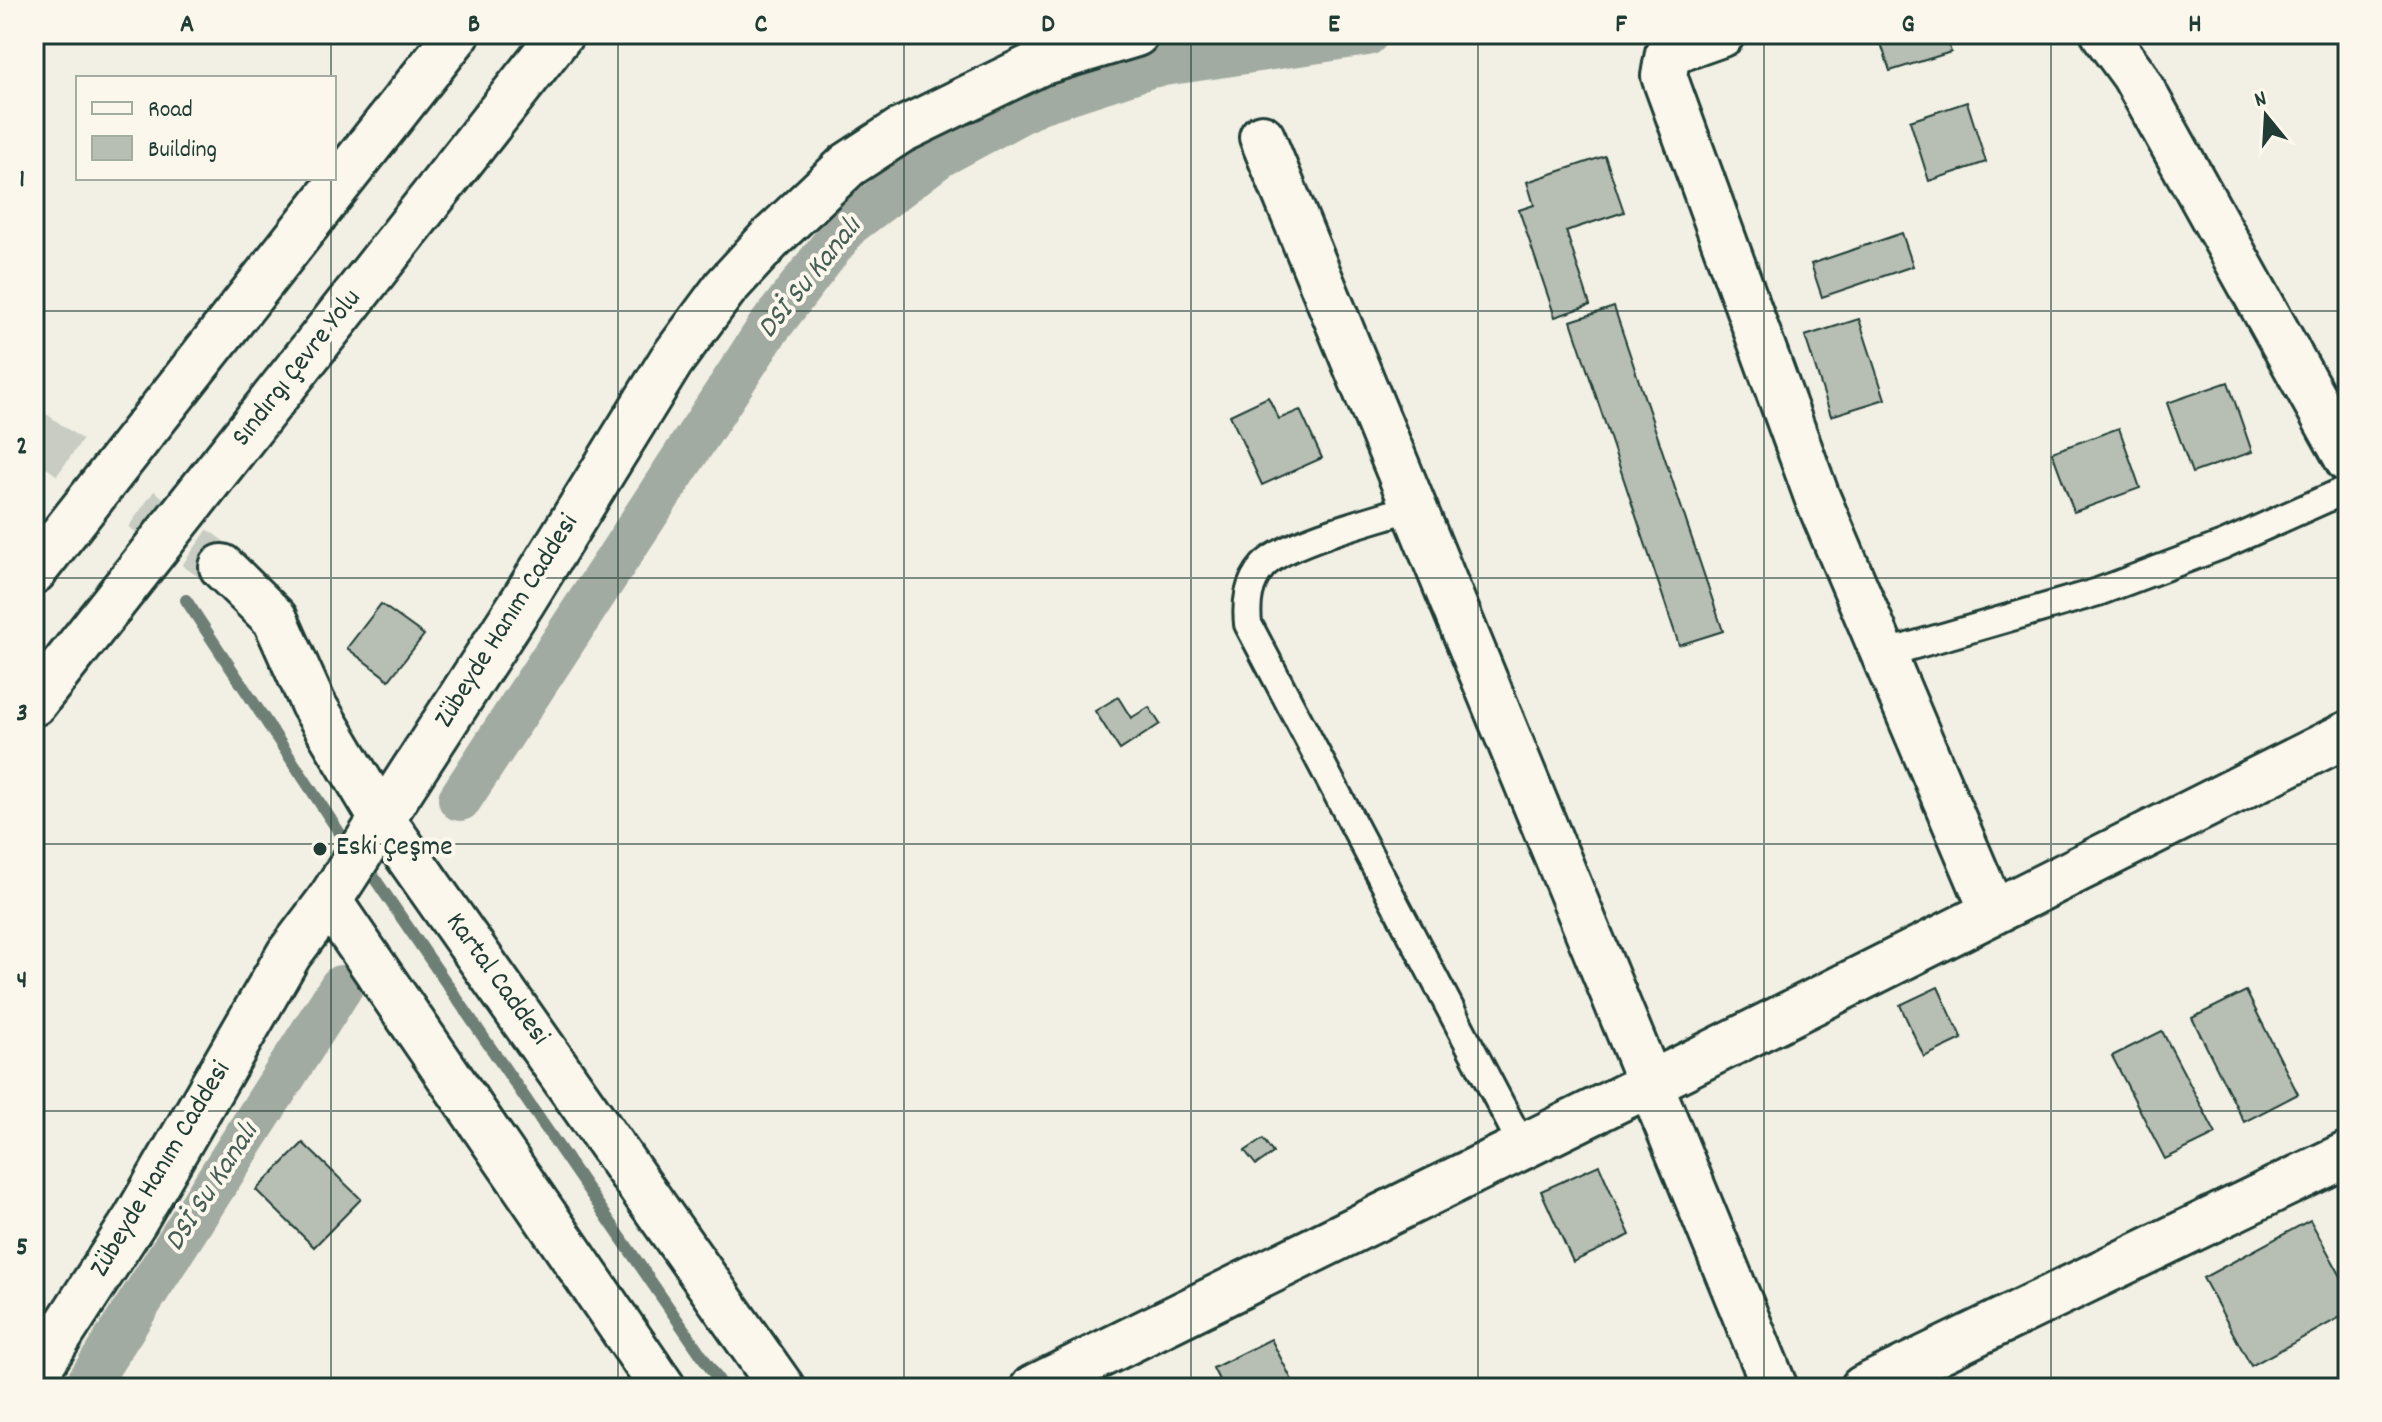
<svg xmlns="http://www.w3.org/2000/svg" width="2382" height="1422" font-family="Dekko,sans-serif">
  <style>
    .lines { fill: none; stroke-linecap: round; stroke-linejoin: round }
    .stream { stroke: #6e7f75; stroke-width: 12 }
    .canal { stroke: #a2aba1; stroke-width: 44 }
    .building { fill: #b7beb3; stroke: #1f3d34; stroke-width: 2 }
    .secondary-tunnel { stroke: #c8ccc2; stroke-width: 44; stroke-dasharray: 44 22; stroke-linecap: butt }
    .lane-casing { stroke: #1f3d34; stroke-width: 32 }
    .street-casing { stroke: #1f3d34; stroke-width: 50 }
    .secondary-casing { stroke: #1f3d34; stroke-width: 50 }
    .lane { stroke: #fbf7ec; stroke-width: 26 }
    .street { stroke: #fbf7ec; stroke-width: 44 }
    .secondary { stroke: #fbf7ec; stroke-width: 44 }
    .grid { fill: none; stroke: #1f3d34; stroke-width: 2; stroke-opacity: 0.55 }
    .poi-dot { fill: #1f3d34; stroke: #fbf7ec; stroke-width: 3 }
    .labels { text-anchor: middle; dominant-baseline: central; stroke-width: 8; stroke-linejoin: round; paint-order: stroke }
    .street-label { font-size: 28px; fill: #1f3d34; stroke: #fbf7ec }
    .poi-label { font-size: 28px; fill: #1f3d34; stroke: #fbf7ec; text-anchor: start }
    .water-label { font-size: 30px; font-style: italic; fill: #465e55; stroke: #fbf7ec }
    .neatline { fill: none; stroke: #1f3d34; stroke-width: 3 }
    .grid-label { font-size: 26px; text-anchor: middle; font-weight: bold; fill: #1f3d34 }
  </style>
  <rect width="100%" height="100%" fill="#f2f0e5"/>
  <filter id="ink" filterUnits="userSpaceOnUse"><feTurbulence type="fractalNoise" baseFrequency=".0125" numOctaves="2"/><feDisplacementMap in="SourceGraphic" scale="16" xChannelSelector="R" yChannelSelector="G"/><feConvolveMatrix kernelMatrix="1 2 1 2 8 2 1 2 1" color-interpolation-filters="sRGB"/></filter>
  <g filter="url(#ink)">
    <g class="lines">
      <!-- stream -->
      <path class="stream" d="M 186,600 L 341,835
        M 364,863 L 724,1388"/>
      <!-- canal -->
      <path class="canal" d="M 460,799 L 767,330 L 848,225 L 939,156 L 1039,102 L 1150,66 L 1367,34
        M 85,1388 L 341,987"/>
    </g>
    <!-- building -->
    <path class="building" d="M 1878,34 L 1945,34 L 1951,52 L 1890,71 Z
      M 1967,102 L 1986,162 L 1929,181 L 1910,121 Z
      M 1605,156 L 1624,212 L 1566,231 L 1590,305 L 1555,317 L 1519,210 L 1534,205 L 1527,182 Z
      M 1902,233 L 1913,266 L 1822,297 L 1811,264 Z
      M 1614,307 L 1723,631 L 1679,645 L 1571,321 Z
      M 1859,319 L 1885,399 L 1831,416 L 1805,336 Z
      M 2228,382 L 2252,452 L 2192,473 L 2167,403 Z
      M 1268,397 L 1279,419 L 1300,410 L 1322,458 L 1262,485 L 1230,415 Z
      M 2119,428 L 2140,488 L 2074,512 L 2052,452 Z
      M 381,604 L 424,635 L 389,680 L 347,648 Z
      M 1118,697 L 1131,718 L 1149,707 L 1160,724 L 1120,750 L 1095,711 Z
      M 1938,987 L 1962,1039 L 1924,1057 L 1900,1005 Z
      M 2246,991 L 2298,1094 L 2244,1122 L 2192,1018 Z
      M 2162,1031 L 2216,1134 L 2165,1159 L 2112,1056 Z
      M 1263,1139 L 1273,1153 L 1256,1165 L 1245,1151 Z
      M 303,1143 L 361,1199 L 314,1247 L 256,1190 Z
      M 1599,1165 L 1630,1235 L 1573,1262 L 1541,1191 Z
      M 2310,1220 L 2348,1289 L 2348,1313 L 2251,1366 L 2203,1278 Z
      M 1271,1339 L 1296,1388 L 1223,1388 L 1213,1368 Z"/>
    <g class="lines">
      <!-- secondary-tunnel -->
      <path class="secondary-tunnel" d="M 34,432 L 222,567"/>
      <!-- lane casing -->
      <g class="lane-casing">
        <path id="lane" d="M 1413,507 C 1378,519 1286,541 1263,566 C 1248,583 1246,603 1248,624 L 1523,1147
          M 1884,654 L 2098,592 L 2223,545 L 2348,489"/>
      </g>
      <!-- street casing -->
      <g class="street-casing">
        <path id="street" d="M 1722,34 L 1668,53 L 1664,76 L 1817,497 L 1992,910
          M 2104,34 L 2134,75 L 2348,460
          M 1262,137 L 1775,1388
          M 329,901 L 663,1388
          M 1033,1388 L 1650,1084 L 2348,734
          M 1863,1388 L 2348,1154"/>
      </g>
      <!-- secondary casing -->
      <g class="secondary-casing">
        <path id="secondary" d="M 222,567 L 275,619 L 313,704 L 382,819 L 782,1388
          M 34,571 L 457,34
          M 34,703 L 561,34
          M 34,1376 L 135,1220 L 289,954 L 329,901 L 523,601 L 671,361 L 725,288 L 770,239 L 848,165 L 900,131 L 1040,63 L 1136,34"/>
      </g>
      <!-- lane -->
      <use href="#lane" class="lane"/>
      <!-- street -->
      <use href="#street" class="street"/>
      <!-- secondary -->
      <use href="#secondary" class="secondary"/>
    </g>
  </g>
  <!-- grid -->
  <path class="grid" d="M 331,34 L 331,78M 618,34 L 618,1388M 904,34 L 904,1388M 1191,34 L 1191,1388M 1478,34 L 1478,1388M 1764,34 L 1764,1388M 2051,34 L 2051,1388M 331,178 L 331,1388M 34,311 L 2348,311M 34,578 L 2348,578M 34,844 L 2348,844M 34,1111 L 2348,1111"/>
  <!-- markers -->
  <circle class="poi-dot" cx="320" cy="849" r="8"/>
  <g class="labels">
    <!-- street labels -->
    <g class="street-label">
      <text transform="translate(298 369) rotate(-52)">Sındırgı Çevre Yolu</text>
      <text transform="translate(508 622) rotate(-58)">Zübeyde Hanım Caddesi</text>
      <text transform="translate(496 980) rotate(54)">Kartal Caddesi</text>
      <text transform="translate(162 1170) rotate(-59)">Zübeyde Hanım Caddesi</text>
    </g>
    <!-- poi labels -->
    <g class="poi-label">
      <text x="336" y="849">Eski Çeşme</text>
    </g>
    <!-- water labels -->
    <g class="water-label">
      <text transform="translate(811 279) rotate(-51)">DSİ Su Kanalı</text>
      <text transform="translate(213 1188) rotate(-57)">DSİ Su Kanalı</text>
    </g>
  </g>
  <!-- margin -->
  <rect width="2382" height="1422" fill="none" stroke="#fbf7ec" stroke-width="88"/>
  <!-- legend -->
  <rect x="76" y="76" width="260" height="104" fill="#fbf7ec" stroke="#a3ada2" stroke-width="2"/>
  <rect x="92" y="102" width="40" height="12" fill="#fbf7ec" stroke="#a3ada2" stroke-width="2"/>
  <text x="148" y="116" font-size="24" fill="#1f3d34">Road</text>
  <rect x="92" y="136" width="40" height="24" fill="#b7beb3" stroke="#a3ada2" stroke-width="2"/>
  <text x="148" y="156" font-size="24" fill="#1f3d34">Building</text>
  <!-- north arrow -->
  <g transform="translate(2266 116) rotate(342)" stroke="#fbf7ec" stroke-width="6" paint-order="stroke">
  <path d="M0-6L14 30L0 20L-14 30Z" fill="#1f3d34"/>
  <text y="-12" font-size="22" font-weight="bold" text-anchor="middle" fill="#1f3d34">N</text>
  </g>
  <rect x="44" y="44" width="2294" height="1334" class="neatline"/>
  <g class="grid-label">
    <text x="187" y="31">A</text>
    <text x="474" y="31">B</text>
    <text x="761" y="31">C</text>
    <text x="1048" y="31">D</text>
    <text x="1334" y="31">E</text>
    <text x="1621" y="31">F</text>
    <text x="1908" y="31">G</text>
    <text x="2195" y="31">H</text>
    <text x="22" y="186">1</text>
    <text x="22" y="453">2</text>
    <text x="22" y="720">3</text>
    <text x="22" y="987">4</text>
    <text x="22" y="1254">5</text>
  </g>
</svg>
